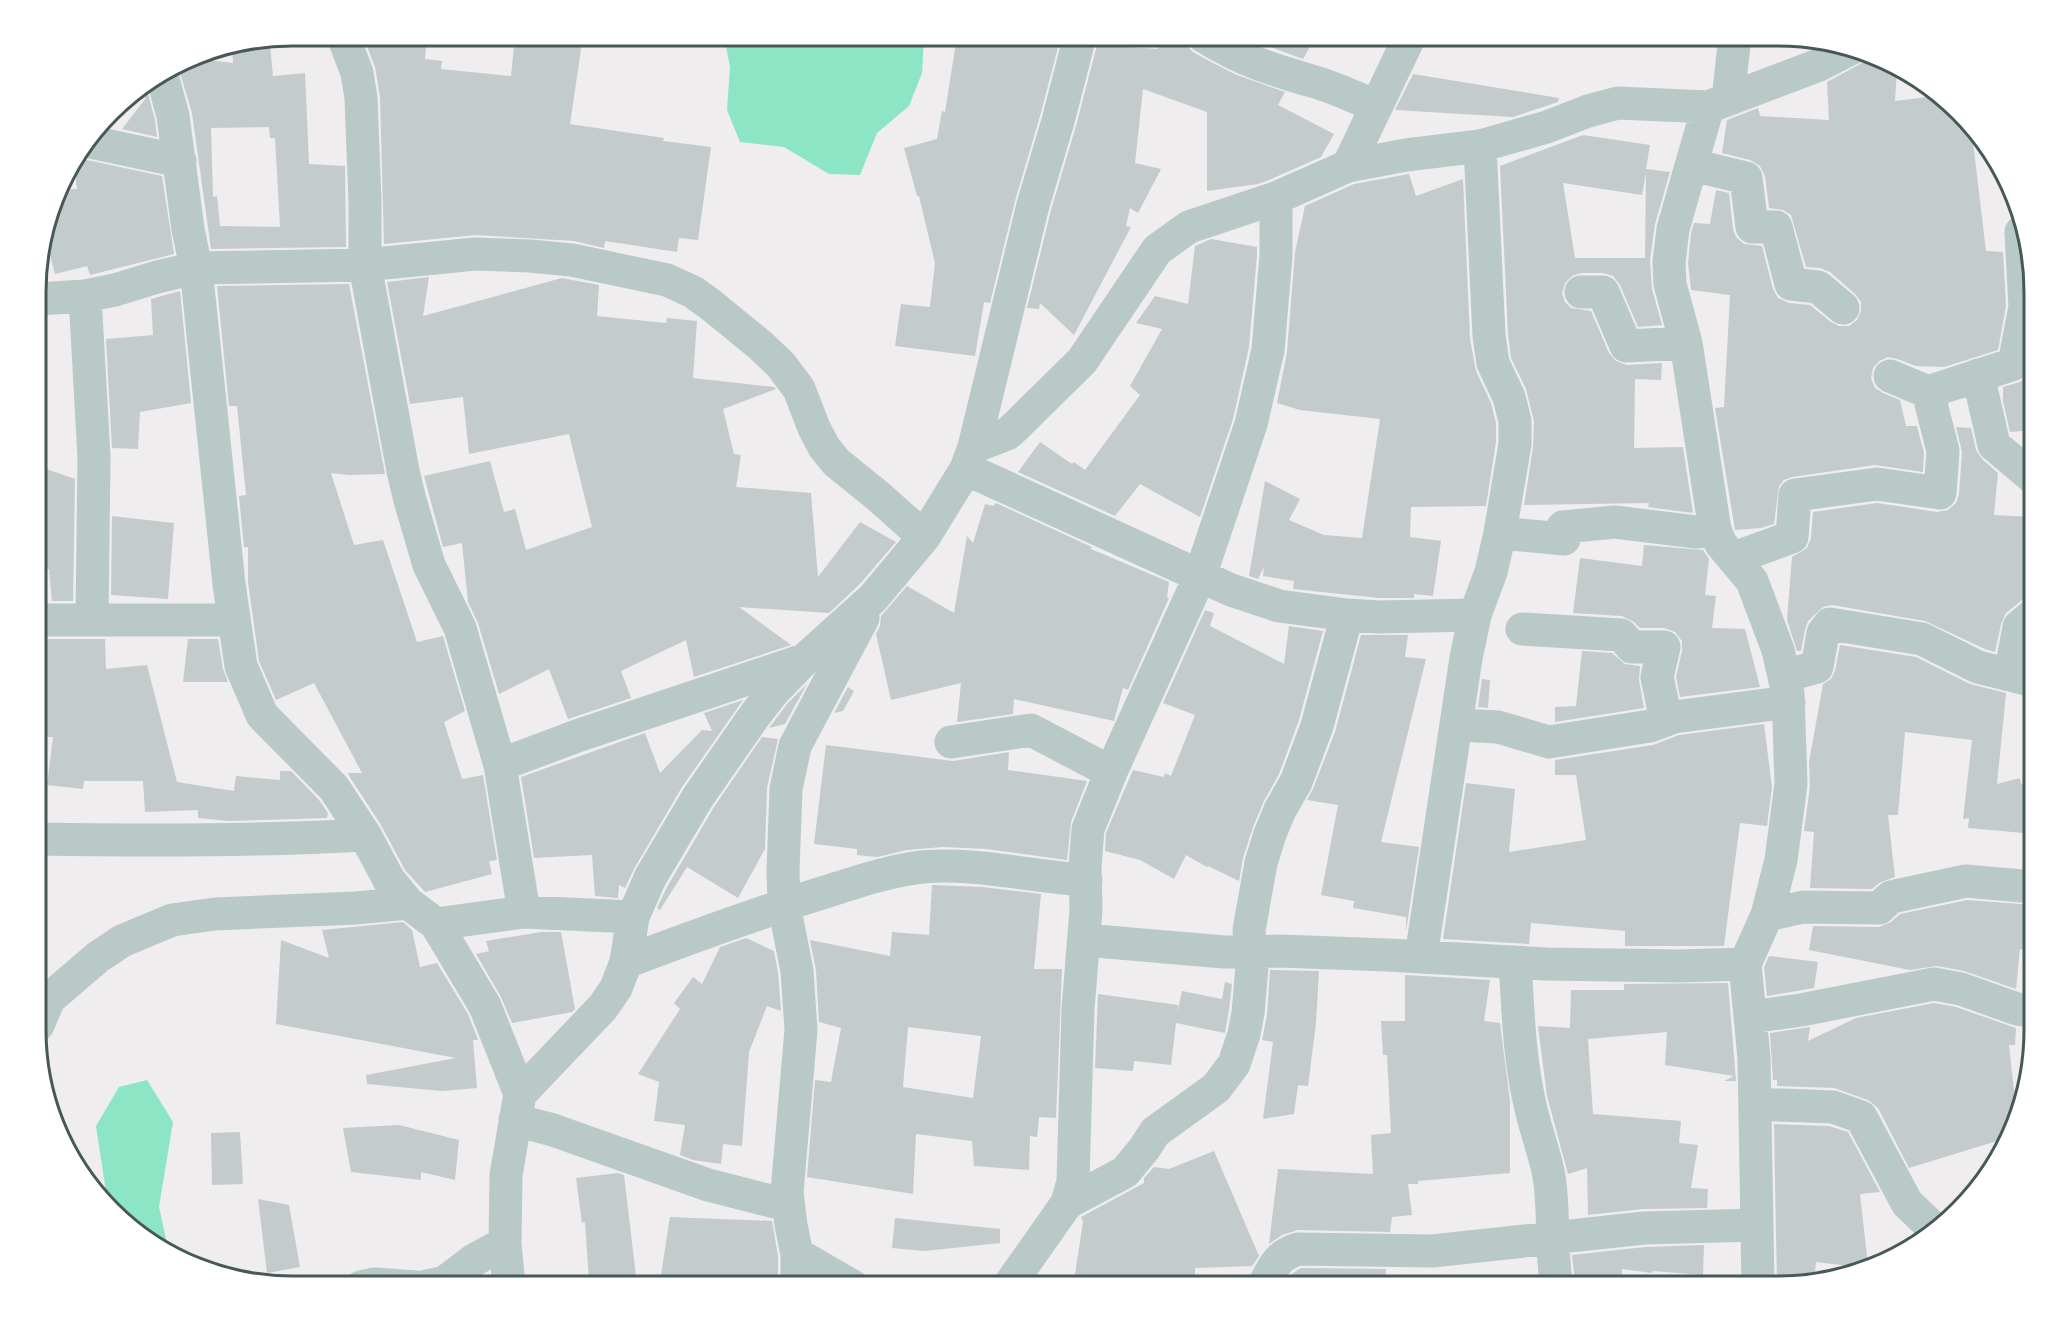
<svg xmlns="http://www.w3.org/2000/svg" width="2071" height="1323" font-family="'Fira Sans Condensed',sans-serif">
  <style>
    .water { fill: #8ce6c5 }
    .building { fill: #c4cbcc; fill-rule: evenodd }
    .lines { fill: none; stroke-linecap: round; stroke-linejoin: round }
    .minor { stroke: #b9c9c7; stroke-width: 33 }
    .rim { fill: none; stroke: #465957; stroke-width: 3 }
  </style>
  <rect width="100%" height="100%" fill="#efedee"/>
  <!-- water -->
  <path class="water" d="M 724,36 L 924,36 L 922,73 L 909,106 L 877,133 L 860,175 L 829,174 L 784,147 L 740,142 L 727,110 L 730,67 Z
    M 147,1080 L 173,1122 L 159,1207 L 169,1253 L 150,1244 L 107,1198 L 96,1126 L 119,1087 Z"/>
  <!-- building -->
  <path class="building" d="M 363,36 L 427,36 L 425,59 L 442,61 L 441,69 L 511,76 L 515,36 L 583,36 L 570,124 L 664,138 L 663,141 L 711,147 L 698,240 L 679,238 L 677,252 L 605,241 L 604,248 L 574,241 L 476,235 L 384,244 L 380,97 L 375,67 Z
    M 957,36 L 1061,36 L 1040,116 L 1015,201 L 990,303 L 984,302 L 975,356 L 895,346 L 901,304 L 930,307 L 935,263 L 919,196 L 917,196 L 904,148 L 937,139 L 942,111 L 945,112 Z
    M 1161,36 L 1184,36 L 1187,46 L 1193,52 L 1209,61 L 1237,75 L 1285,92 L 1278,105 L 1334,134 L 1321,157 L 1269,180 L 1258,184 L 1207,191 L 1207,112 L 1143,89 L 1135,163 L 1161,169 L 1138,213 L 1130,208 L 1126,226 L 1131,227 L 1074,335 L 1040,303 L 1039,309 L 1027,308 L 1051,210 L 1076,126 L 1097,45 L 1158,49 Z
    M 1241,36 L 1316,36 L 1303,59 Z
    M 270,44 L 273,76 L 305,73 L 309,164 L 345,166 L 346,247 L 211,249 L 192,113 L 178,66 L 191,58 L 233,63 L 232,48 ZM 269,127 L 270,138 L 275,138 L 280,227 L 220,226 L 217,196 L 213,197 L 211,128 Z
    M 1869,54 L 1897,68 L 1895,101 L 1936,96 L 1972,134 L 1986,251 L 2003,252 L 2006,306 L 1998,350 L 1944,367 L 1916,366 L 1897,359 L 1888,357 L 1879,361 L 1873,368 L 1871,378 L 1875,388 L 1883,393 L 1900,400 L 1906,426 L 1917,426 L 1924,453 L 1923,472 L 1875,465 L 1792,477 L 1784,480 L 1779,486 L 1774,524 L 1761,528 L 1735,530 L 1715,408 L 1724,407 L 1730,295 L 1691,290 L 1688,263 L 1691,233 L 1694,223 L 1710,224 L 1716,190 L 1729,193 L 1733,229 L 1736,237 L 1744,244 L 1762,246 L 1773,289 L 1778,298 L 1789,303 L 1810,305 L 1831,322 L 1839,326 L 1849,326 L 1857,320 L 1861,311 L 1861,302 L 1855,294 L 1830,272 L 1820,268 L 1806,267 L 1791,215 L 1783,210 L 1769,208 L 1765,176 L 1760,166 L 1750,160 L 1722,153 L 1727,120 L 1758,108 L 1760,116 L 1829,120 L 1827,82 L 1862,63 L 1867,63 Z
    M 1413,74 L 1559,98 L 1558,102 L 1513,117 L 1395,110 Z
    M 146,86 L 155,120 L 157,137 L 122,129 L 146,98 L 132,94 Z
    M 1583,135 L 1650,145 L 1646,169 L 1670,172 L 1655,224 L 1650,260 L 1652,289 L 1662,325 L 1638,327 L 1620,285 L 1613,276 L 1603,273 L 1581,273 L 1572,276 L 1565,283 L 1562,293 L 1565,302 L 1571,308 L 1591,311 L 1609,353 L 1616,361 L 1627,365 L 1662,363 L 1661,380 L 1635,379 L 1634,448 L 1683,447 L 1693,513 L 1648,507 L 1649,503 L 1524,505 L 1533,447 L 1534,421 L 1526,389 L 1511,358 L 1508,334 L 1500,166 ZM 1646,173 L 1645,258 L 1575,258 L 1563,183 L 1642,195 Z
    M 80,157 L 87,160 L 162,176 L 174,254 L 90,275 L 87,266 L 55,274 L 45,236 L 60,189 L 77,189 L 74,164 Z
    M 1409,174 L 1416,196 L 1463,179 L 1470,339 L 1476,371 L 1491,403 L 1496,423 L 1496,442 L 1486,506 L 1411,507 L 1410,537 L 1441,541 L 1433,596 L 1414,594 L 1414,598 L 1379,598 L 1293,589 L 1294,581 L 1263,576 L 1264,567 L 1258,579 L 1249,576 L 1265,481 L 1300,499 L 1289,520 L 1324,535 L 1362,538 L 1380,419 L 1300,410 L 1277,403 L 1287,352 L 1295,252 L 1305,206 L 1354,184 Z
    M 1211,239 L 1257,247 L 1257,255 L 1249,347 L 1233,419 L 1200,517 L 1140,484 L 1115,516 L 1018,472 L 1040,442 L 1072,464 L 1074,462 L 1085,470 L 1140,395 L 1130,386 L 1162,329 L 1136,323 L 1155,296 L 1188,304 L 1195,246 Z
    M 429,277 L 423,316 L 562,278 L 599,285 L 597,316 L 666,323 L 667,318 L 697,321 L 693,378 L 774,387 L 776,389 L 723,409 L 734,454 L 741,455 L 736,487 L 811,493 L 818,577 L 860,522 L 896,542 L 859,585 L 829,613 L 739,607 L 791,645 L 694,677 L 686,640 L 621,671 L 631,698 L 568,719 L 549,669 L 499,694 L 478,623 L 468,602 L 462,543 L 443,547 L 424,476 L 490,461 L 504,512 L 515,509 L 526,550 L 592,527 L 569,434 L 469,454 L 463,397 L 410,404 L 387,282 Z
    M 349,284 L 385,474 L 349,475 L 331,473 L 354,545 L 383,540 L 417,642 L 443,636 L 465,711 L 444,722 L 462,779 L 483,775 L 497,860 L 489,861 L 492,874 L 425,892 L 405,870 L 381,825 L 351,779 L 348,773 L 362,773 L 314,683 L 276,700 L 259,661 L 248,582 L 248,547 L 244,547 L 239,496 L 246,495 L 237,406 L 229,406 L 217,286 Z
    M 180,291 L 191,403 L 140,412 L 138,449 L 112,448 L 106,339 L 153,335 L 151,299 Z
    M 2034,357 L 2034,430 L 2010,432 L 2003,401 L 2003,387 L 2020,382 L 2028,377 L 2032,368 Z
    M 1956,427 L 1971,428 L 1976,450 L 1982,459 L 1998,473 L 1994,515 L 2034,517 L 2034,596 L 2022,600 L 2006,613 L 2001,624 L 1995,652 L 1985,649 L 1925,621 L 1832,605 L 1823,607 L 1808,621 L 1805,630 L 1801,651 L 1797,651 L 1787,620 L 1792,557 L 1807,548 L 1811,538 L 1813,512 L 1877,503 L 1937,512 L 1948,510 L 1956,503 L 1959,494 L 1962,452 Z
    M 38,466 L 75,479 L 73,601 L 52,601 L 49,569 L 38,570 Z
    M 996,503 L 1092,547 L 1091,549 L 1169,582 L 1167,597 L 1169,598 L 1128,690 L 1123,688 L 1114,721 L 1014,699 L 1013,714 L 957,722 L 961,683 L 891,700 L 876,634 L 880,626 L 881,616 L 907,586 L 954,613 L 967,536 L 973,543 L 985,504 L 993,506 Z
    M 112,516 L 174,523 L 168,599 L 111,595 Z
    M 1644,545 L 1703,550 L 1709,559 L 1705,595 L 1716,596 L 1712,628 L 1745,629 L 1760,687 L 1680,697 L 1676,677 L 1682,651 L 1682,641 L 1675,632 L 1664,628 L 1640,628 L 1634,622 L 1622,616 L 1573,613 L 1580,558 L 1642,566 Z
    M 1205,610 L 1214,613 L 1210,626 L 1284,664 L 1289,626 L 1323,631 L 1299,720 L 1279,774 L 1264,801 L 1253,827 L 1243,858 L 1239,881 L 1208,866 L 1207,867 L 1186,855 L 1174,879 L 1140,860 L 1105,851 L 1106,833 L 1133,770 L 1164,777 L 1165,773 L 1171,776 L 1195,715 L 1163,703 Z
    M 1361,635 L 1408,635 L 1405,657 L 1426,659 L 1381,842 L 1419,847 L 1406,931 L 1406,917 L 1353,908 L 1354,901 L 1321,895 L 1338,805 L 1307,800 L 1313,789 L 1335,732 Z
    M 38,639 L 105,639 L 106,669 L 147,665 L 177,782 L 234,791 L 236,776 L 280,780 L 280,771 L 291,771 L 319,800 L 328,813 L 327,818 L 229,821 L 198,818 L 198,810 L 145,812 L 143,781 L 84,781 L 83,789 L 47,785 L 53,737 L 38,737 Z
    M 188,639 L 218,639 L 223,669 L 228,682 L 183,682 Z
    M 1840,645 L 1916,657 L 1970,684 L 2006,693 L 1997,784 L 2020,778 L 2021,784 L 2034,785 L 2034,834 L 1968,828 L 1969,818 L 1963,819 L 1972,740 L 1905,732 L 1898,815 L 1888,815 L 1895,877 L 1879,883 L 1872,889 L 1810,888 L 1814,832 L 1804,831 L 1810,786 L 1809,762 L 1823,684 L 1831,679 L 1835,671 Z
    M 1582,651 L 1612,653 L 1625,664 L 1640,666 L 1639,680 L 1644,708 L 1555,722 L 1555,707 L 1576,706 Z
    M 1482,679 L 1490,680 L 1488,708 L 1478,707 Z
    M 807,684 L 785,724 L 769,728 L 787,704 Z
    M 848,687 L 854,691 L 843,711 L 834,713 Z
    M 743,700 L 682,787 L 634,869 L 625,888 L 619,885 L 618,898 L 595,896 L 592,855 L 534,858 L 521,777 L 645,733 L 660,773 L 702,730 L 712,731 L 704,713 Z
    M 1764,724 L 1772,787 L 1767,826 L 1740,823 L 1724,946 L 1625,946 L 1625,931 L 1531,923 L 1529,944 L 1443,939 L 1466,783 L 1515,789 L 1509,852 L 1586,840 L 1576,775 L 1555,775 L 1555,760 L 1653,745 L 1679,735 Z
    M 762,737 L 778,739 L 767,788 L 765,849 L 738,898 L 687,867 L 660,910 L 657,908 L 667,887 L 714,807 Z
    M 826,745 L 953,761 L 1009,752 L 1008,770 L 1087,781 L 1071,822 L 1067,860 L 986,849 L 943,847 L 907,850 L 877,857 L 857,855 L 857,849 L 814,844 Z
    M 932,885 L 982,887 L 1041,894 L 1034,969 L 1062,969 L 1056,1118 L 1039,1117 L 1037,1137 L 1030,1136 L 1029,1170 L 974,1166 L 972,1141 L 916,1134 L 913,1194 L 807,1177 L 815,1080 L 831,1082 L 841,1028 L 819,1022 L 816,970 L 810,940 L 890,956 L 892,932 L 929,935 ZM 908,1027 L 981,1036 L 973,1098 L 903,1087 Z
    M 1967,900 L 2034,905 L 2034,951 L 2020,949 L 2016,989 L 1964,971 L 1937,966 L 1910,970 L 1809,950 L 1813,926 L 1879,927 L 1891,922 L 1900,914 Z
    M 403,922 L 412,930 L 420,967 L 437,963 L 468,1014 L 478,1040 L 473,1040 L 477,1088 L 442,1091 L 367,1084 L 366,1075 L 456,1058 L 276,1024 L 281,940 L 329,958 L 322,930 Z
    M 541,932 L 561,932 L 575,1009 L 572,1012 L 512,1023 L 501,997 L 476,954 L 489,951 L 486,941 Z
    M 746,938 L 774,951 L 778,973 L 781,1011 L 767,1006 L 749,1052 L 742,1146 L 723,1144 L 721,1164 L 693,1160 L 680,1155 L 685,1125 L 654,1121 L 659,1082 L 638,1074 L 680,1009 L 674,1003 L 693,977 L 702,984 L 720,947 Z
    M 1769,956 L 1818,962 L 1814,988 L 1767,996 L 1764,967 Z
    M 1270,970 L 1319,971 L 1316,1023 L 1308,1086 L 1298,1085 L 1294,1114 L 1263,1119 L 1273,1042 L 1262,1040 L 1267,1015 Z
    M 1405,975 L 1490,980 L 1484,1021 L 1500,1023 L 1510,1101 L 1510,1173 L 1418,1181 L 1418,1184 L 1408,1184 L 1412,1215 L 1392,1217 L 1390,1232 L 1298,1230 L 1282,1235 L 1269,1244 L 1278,1169 L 1373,1174 L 1371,1135 L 1391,1133 L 1387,1055 L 1383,1055 L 1381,1021 L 1405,1021 Z
    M 1225,982 L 1232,984 L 1229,1010 L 1225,1033 L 1176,1023 L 1171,1065 L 1134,1061 L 1133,1071 L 1095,1068 L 1098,994 L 1178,1005 L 1177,1014 L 1182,991 L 1222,999 Z
    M 1728,983 L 1736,1081 L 1724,1081 L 1734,1076 L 1665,1065 L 1667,1032 L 1588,1039 L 1593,1114 L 1681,1121 L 1679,1143 L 1698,1145 L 1691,1188 L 1708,1189 L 1707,1208 L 1643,1209 L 1588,1215 L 1587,1168 L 1568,1174 L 1547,1096 L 1538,1026 L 1570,1028 L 1571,990 L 1624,990 L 1624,984 Z
    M 1934,1003 L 1956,1007 L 2016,1028 L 2015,1045 L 2009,1045 L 2017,1118 L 2017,1122 L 2010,1137 L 1909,1168 L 1878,1108 L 1868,1100 L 1834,1088 L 1777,1086 L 1777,1080 L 1773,1080 L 1770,1033 L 1810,1027 L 1808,1041 L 1856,1018 Z
    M 1774,1124 L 1829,1126 L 1848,1132 L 1880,1192 L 1860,1194 L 1868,1265 L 1859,1267 L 1816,1262 L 1814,1281 L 1795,1286 L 1777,1286 Z
    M 399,1125 L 459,1140 L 455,1180 L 421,1172 L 421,1180 L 351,1172 L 343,1128 Z
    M 240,1132 L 243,1184 L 212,1185 L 211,1133 Z
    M 1214,1151 L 1259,1256 L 1252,1266 L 1195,1268 L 1195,1287 L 1073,1287 L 1083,1222 L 1081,1217 L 1144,1183 L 1144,1178 L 1154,1167 L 1169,1169 Z
    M 618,1173 L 624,1175 L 636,1276 L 589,1280 L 585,1222 L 582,1223 L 576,1178 Z
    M 258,1199 L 289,1205 L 300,1267 L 267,1273 Z
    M 670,1217 L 772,1221 L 778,1256 L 778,1281 L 729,1285 L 729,1287 L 659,1287 Z
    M 895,1218 L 1000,1229 L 1000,1243 L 924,1251 L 892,1248 Z
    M 1704,1245 L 1703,1275 L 1653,1271 L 1652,1273 L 1622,1269 L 1622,1276 L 1575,1283 L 1572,1255 L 1645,1247 Z
    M 1301,1268 L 1386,1269 L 1384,1287 L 1284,1287 L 1293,1273 Z"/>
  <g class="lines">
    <!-- minor -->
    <path class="minor" d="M 343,36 L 357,73 L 361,98 L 365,201 L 365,265 L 403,471 L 410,500 L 429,565 L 460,628 L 500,765 L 524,912
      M 1203,36 C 1243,61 1271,69 1315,82 C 1336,88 1356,98 1376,106
      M 162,75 L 173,116 L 188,229 L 196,268 L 229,584 L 241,666 L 262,715 L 334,788 L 365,835 L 389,880 L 408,903 L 436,924 L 485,1006 L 520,1094 L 506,1175 L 505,1243 L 509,1287
      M 1728,99 L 1735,36
      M 1708,107 L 1673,229 L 1669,262 L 1670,284 L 1686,343 L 1715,530 L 1721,544 L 1752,581 L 1778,650 L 1788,694 L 1791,784 L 1781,860 L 1767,915 L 1745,964 L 1754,1058 L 1758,1286
      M 91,142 L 180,161
      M 1692,165 L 1746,178 L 1752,227 L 1776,227 L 1791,284 L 1818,287 L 1843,308
      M 1348,166 L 1410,36
      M 1581,292 L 1603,292 L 1626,346 L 1686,343
      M 85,296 L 94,457 L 92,620
      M 38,299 L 85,296 L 115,290 L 157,277 L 196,268 L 365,265 L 475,254 L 530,256 L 572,260 L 667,280 L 693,292 L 711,305 L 760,345 L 781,365 L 799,389 L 814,428 L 824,447 L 836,462 L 878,496 L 924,537
      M 1978,375 L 1994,445 L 2032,477 L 2034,475
      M 1890,376 L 1928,392 L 2014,364 L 2025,307 L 2021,232
      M 974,447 L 1007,434 L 1015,427 L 1082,361 L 1157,250 L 1189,227 L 1276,198 L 1348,166 L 1406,155 L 1480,146 L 1547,127 L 1588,111 L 1618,103 L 1708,107 L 1819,65 L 1852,48
      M 966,469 L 1231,590 L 1279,606 L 1347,615 L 1317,726 L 1296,782 L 1280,810 L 1270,834 L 1261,863 L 1249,930 L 1252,966 L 1248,1013 L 1244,1034 L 1234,1064 L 1216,1088 L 1155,1132 L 1144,1149 L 1125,1172 L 1067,1203
      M 1500,533 L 1564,539 L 1563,527 L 1615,522 L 1696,532 L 1715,530
      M 1734,558 L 1792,537 L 1795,495 L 1877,484 L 1940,493 L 1943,451 L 1928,392
      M 1347,615 L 1379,617 L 1475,615 L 1491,572 L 1500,533 L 1515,444 L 1515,421 L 1509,397 L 1493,363 L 1489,336 L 1480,146
      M 38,620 L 234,620
      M 1522,629 L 1621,635 L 1632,647 L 1664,647 L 1657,677 L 1666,720
      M 2010,675 L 2019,627 L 2034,614
      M 1784,676 L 1817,667 L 1823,633 L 1830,624 L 1922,639 L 1978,667 L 2034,681
      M 1457,725 L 1498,727 L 1549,742 L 1650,726 L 1674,717 L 1789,702
      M 951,742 L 1031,730 L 1111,772
      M 500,765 L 577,736 L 798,662
      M 38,839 C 147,841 256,841 365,835
      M 1767,915 L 1803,907 L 1879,908 L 1891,897 L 1966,881 L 2034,887
      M 436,924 L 524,912 L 633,917
      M 1084,940 L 1224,952 L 1280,951 L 1387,955 L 1546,964 L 1680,966 L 1745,964
      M 1421,957 L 1466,658 L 1475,615
      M 626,962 C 692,937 758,913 825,892 C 857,882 888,871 922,867 C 976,862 1032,877 1086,880
      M 1515,962 C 1518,1008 1519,1055 1529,1100 C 1534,1126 1544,1150 1549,1176 C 1555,1213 1550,1250 1557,1287
      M 1751,1017 L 1801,1010 L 1934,984 L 1961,989 L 2017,1009 L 2034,1011
      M 38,1025 L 49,999 L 98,957 L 122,941 L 172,920 L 215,914 L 356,908 L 408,903
      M 520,1094 L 603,1007 L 616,988 L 626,962 L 633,917 L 650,878 L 698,797 L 755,715 L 773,692 L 803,661 L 873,598 L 924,537 L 966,469 L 974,447 L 1033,205 L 1058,121 L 1080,36
      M 1755,1104 L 1833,1107 L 1861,1117 L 1907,1203 L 1933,1228
      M 515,1120 L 553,1130 L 708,1185 L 787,1205
      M 797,1254 L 854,1287
      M 361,1287 L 375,1284 L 415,1287
      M 422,1287 L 445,1282 L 474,1260 L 505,1243
      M 797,1287 L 797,1254 L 791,1225 L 787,1192 L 801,1030 L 797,971 L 784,905 L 783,871 L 786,789 L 795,746 L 863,618
      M 1008,1287 L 1067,1203 L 1073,1181 L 1078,1009 L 1086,910 L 1085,867 L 1088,829 L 1111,772 L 1200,576 L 1251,424 L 1268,350 L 1276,256 L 1276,198
      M 1263,1287 C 1273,1268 1276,1256 1298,1249 L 1432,1251 L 1644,1228 L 1757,1225"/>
  </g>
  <!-- crop -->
  <path d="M0 0H2071V1323H0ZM292 46H1778A246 246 0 0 1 2024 292V1030A246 246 0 0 1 1778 1276H292A246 246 0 0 1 46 1030V292A246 246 0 0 1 292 46Z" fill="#fff" fill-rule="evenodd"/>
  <path class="rim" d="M292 46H1778A246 246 0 0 1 2024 292V1030A246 246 0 0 1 1778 1276H292A246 246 0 0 1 46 1030V292A246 246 0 0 1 292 46Z"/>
</svg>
